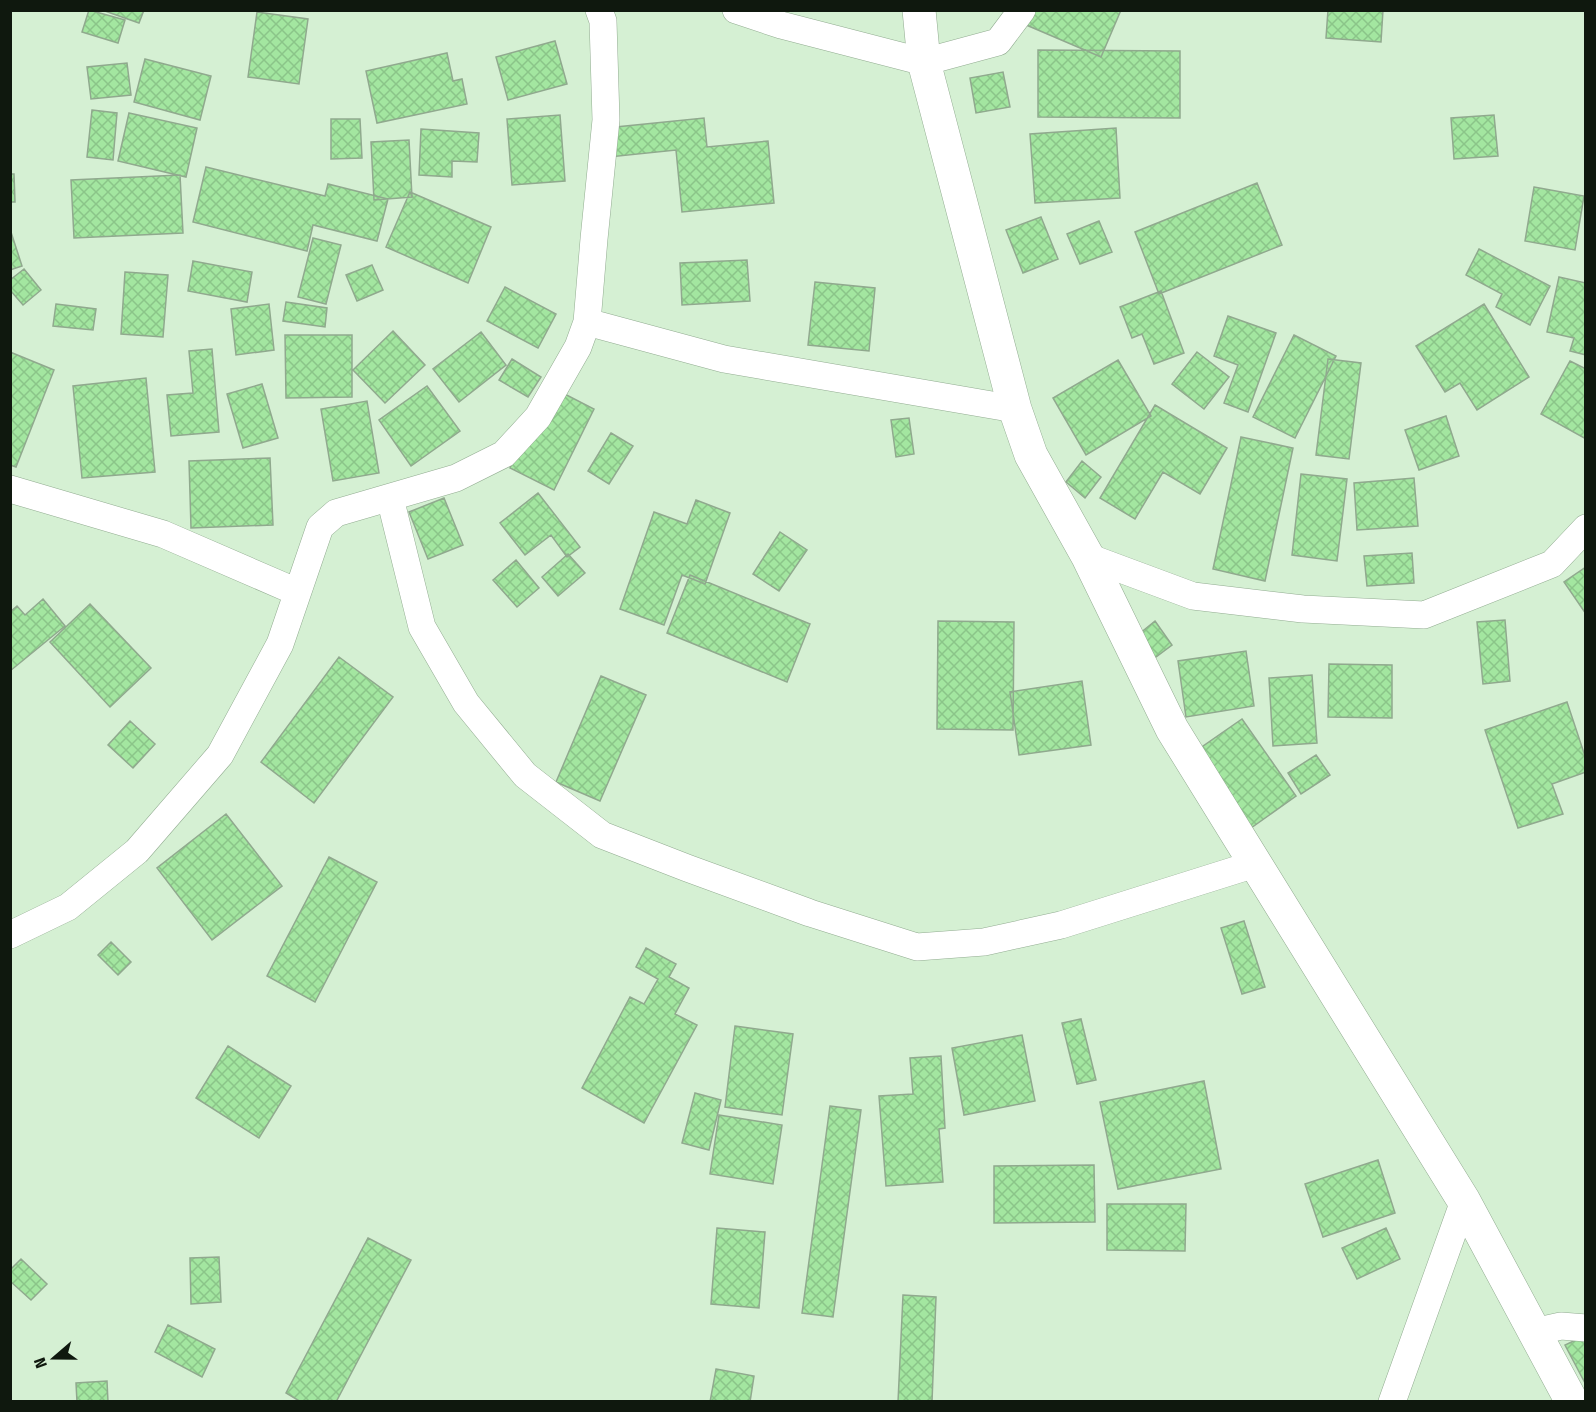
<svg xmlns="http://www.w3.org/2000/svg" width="1596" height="1412" font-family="'Fira Sans Condensed',sans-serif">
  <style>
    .building { fill: url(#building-cross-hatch); stroke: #90a98e; stroke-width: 1.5 }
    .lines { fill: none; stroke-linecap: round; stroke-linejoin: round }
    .street-casing { stroke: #92ac91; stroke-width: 28 }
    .secondary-casing { stroke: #92ac91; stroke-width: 34 }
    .street { stroke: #fff; stroke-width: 27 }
    .secondary { stroke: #fff; stroke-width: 33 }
  </style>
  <defs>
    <pattern id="building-cross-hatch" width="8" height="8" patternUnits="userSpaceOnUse" patternTransform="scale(1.5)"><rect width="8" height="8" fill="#a3e6a0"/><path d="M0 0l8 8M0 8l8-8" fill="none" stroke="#8bc589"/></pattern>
  </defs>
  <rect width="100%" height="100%" fill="#d5f0d3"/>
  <!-- building -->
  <path class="building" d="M 89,10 L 125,20 L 118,43 L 82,32 Z
    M 102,10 L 144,10 L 139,23 Z
    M 1030,10 L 1121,10 L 1101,57 L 1024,24 Z
    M 1328,10 L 1383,10 L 1381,42 L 1326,38 Z
    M 257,12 L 308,19 L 299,84 L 248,77 Z
    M 555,41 L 567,84 L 508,100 L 496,57 Z
    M 1038,50 L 1180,51 L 1180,118 L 1038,117 Z
    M 447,53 L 453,81 L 462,79 L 467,104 L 377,123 L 366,71 Z
    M 145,59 L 211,76 L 200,120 L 134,102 Z
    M 127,63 L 131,95 L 91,99 L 87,67 Z
    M 1003,72 L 1010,107 L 976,113 L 970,78 Z
    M 92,110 L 117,113 L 113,160 L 87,157 Z
    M 129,113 L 197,128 L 186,177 L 118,161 Z
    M 560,115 L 565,181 L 512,185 L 507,119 Z
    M 1494,115 L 1498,156 L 1454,159 L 1451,118 Z
    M 704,118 L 707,147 L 768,141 L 774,203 L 682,212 L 676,150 L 609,157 L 606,128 Z
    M 331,119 L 360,119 L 362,158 L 331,159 Z
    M 1116,128 L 1120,198 L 1035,203 L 1030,134 Z
    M 421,129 L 479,133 L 477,162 L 452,161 L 452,177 L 419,175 Z
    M 409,140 L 412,197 L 374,200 L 371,142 Z
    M 206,167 L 325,196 L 328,184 L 388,199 L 377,241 L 313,225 L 307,251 L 193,222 Z
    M 10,174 L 14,174 L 15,202 L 10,202 Z
    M 180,175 L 183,233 L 74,238 L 71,180 Z
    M 1257,183 L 1282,245 L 1159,294 L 1135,232 Z
    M 1534,187 L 1584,196 L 1575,250 L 1525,241 Z
    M 410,192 L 491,227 L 468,283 L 386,247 Z
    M 1041,217 L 1058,259 L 1023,273 L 1006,230 Z
    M 1099,221 L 1112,252 L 1080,264 L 1067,234 Z
    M 10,229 L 22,266 L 10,270 Z
    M 313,238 L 341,245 L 326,304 L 298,297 Z
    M 1479,249 L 1550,286 L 1530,325 L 1496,307 L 1502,294 L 1466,275 Z
    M 747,260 L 750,301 L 682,305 L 680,263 Z
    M 193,261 L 252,272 L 247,302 L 188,291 Z
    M 372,265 L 383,290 L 357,301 L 346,275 Z
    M 24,269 L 41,290 L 23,305 L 10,290 L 10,280 Z
    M 125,272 L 168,275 L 163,337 L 121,334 Z
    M 1559,277 L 1586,283 L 1586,355 L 1570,351 L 1574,338 L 1547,332 Z
    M 815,282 L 875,288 L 869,351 L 808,345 Z
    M 505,287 L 556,314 L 538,348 L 487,321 Z
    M 1161,291 L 1184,353 L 1154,364 L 1142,334 L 1132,338 L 1120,307 Z
    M 286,302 L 327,308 L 325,327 L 283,321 Z
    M 56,304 L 96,309 L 93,330 L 53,326 Z
    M 269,304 L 274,350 L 236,355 L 231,309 Z
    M 1484,304 L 1529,377 L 1477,410 L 1460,383 L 1445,392 L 1416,346 Z
    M 1228,316 L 1276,333 L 1248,412 L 1224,403 L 1238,365 L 1214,356 Z
    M 393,331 L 425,365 L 385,403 L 353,370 Z
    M 481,332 L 506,365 L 459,402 L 433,369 Z
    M 285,335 L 352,335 L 352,397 L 286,398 Z
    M 1294,335 L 1336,356 L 1295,438 L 1253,417 Z
    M 212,349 L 219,432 L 171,436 L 167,395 L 193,393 L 189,351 Z
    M 10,352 L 54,370 L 16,467 L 10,465 Z
    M 1197,352 L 1229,377 L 1204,409 L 1172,384 Z
    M 512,359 L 541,377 L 528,397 L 499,380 Z
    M 1328,359 L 1361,363 L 1349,459 L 1316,455 Z
    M 1118,360 L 1151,416 L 1086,455 L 1053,398 Z
    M 1570,361 L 1586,369 L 1586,439 L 1541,414 Z
    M 146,378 L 155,472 L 82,478 L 73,386 Z
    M 262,384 L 278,438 L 243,448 L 227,394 Z
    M 427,386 L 460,431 L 411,466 L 379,420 Z
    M 551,387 L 594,409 L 554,490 L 510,468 Z
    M 367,401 L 379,473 L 333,481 L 321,409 Z
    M 1155,405 L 1227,448 L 1200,494 L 1163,472 L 1135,519 L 1100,498 Z
    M 1446,416 L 1459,456 L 1419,470 L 1405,430 Z
    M 909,418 L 914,454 L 896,457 L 891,420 Z
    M 611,433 L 633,446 L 609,484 L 588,471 Z
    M 1241,437 L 1293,448 L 1265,581 L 1213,569 Z
    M 270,458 L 273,525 L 191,528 L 189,461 Z
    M 1082,461 L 1101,477 L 1085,498 L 1066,482 Z
    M 1301,474 L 1347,479 L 1337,561 L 1292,555 Z
    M 1414,478 L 1418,526 L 1357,530 L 1354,483 Z
    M 538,493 L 580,547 L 567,557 L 551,535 L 525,555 L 500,523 Z
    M 444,498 L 463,545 L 428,559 L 409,512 Z
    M 696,500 L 730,513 L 705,584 L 682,575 L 664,625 L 620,609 L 654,512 L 687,524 Z
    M 780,532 L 807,550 L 779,591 L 753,574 Z
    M 1412,553 L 1414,583 L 1367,586 L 1364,556 Z
    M 568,554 L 585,573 L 558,596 L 542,577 Z
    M 516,560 L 539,588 L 517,607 L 493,580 Z
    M 1586,567 L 1586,614 L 1564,582 Z
    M 690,575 L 810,624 L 787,682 L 667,633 Z
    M 43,599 L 65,626 L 10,671 L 10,612 L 17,606 L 25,615 Z
    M 90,604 L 151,668 L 110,707 L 50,642 Z
    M 1505,620 L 1510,681 L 1483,684 L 1477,622 Z
    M 938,621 L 1014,622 L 1013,730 L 937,729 Z
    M 1155,621 L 1172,645 L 1152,660 L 1134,638 Z
    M 1246,651 L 1254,706 L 1186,717 L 1178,661 Z
    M 339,657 L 393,697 L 314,803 L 261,762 Z
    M 1329,664 L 1392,665 L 1392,718 L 1328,717 Z
    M 1312,675 L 1317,743 L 1273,746 L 1269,678 Z
    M 601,676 L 646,695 L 600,801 L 556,782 Z
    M 1082,681 L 1091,745 L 1019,755 L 1010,692 Z
    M 1567,702 L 1586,759 L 1586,772 L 1552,784 L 1563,814 L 1518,828 L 1485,730 Z
    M 1242,719 L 1296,796 L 1251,828 L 1196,751 Z
    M 130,721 L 155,744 L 133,768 L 108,745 Z
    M 1316,755 L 1330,775 L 1301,794 L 1288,773 Z
    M 226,814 L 282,886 L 212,940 L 157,868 Z
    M 329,857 L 377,882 L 315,1002 L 267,976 Z
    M 1244,921 L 1265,987 L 1242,994 L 1221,928 Z
    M 111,942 L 131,962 L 118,975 L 98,955 Z
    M 646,948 L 676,964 L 669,977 L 689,988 L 675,1014 L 697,1025 L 644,1123 L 582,1088 L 630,997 L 644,1004 L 658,979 L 636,967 Z
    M 1081,1019 L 1096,1080 L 1077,1084 L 1062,1023 Z
    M 735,1026 L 793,1034 L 782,1115 L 725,1107 Z
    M 1022,1035 L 1035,1101 L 964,1115 L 952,1048 Z
    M 228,1046 L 291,1086 L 259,1138 L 196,1098 Z
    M 941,1056 L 945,1128 L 939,1129 L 943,1182 L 886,1186 L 879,1096 L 913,1094 L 910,1058 Z
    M 1204,1081 L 1221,1169 L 1118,1189 L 1100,1102 Z
    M 695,1093 L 721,1100 L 709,1150 L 682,1143 Z
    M 830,1106 L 861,1110 L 833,1317 L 802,1313 Z
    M 719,1115 L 782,1125 L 773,1184 L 710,1174 Z
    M 1378,1160 L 1395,1213 L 1323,1237 L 1305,1184 Z
    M 1094,1165 L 1095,1222 L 994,1223 L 994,1166 Z
    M 1107,1204 L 1186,1204 L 1185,1251 L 1107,1250 Z
    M 717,1228 L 765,1232 L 759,1308 L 711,1304 Z
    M 1386,1228 L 1400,1259 L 1357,1279 L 1342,1248 Z
    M 368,1238 L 411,1260 L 336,1402 L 301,1402 L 286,1393 Z
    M 219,1257 L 221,1302 L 191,1304 L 190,1258 Z
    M 21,1259 L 47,1284 L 31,1300 L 10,1281 L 10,1270 Z
    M 903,1295 L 936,1297 L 932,1402 L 898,1402 Z
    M 168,1325 L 215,1349 L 202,1377 L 155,1352 Z
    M 1586,1335 L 1586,1385 L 1565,1345 Z
    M 716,1369 L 754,1376 L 750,1402 L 710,1402 Z
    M 107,1381 L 108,1402 L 77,1402 L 76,1383 Z"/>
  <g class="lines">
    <!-- street casing -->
    <g class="street-casing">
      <path id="street" d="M 736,10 L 781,25 L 924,62 L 998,42 L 1022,10
        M 587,322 L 724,359 L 1015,409
        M 10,489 L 163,534 L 297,592
        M 390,498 L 422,627 L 466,703 L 525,775 L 602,835 L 687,868 L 810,913 L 917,947 L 984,942 L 1061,925 L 1255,864
        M 1088,557 L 1193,596 L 1303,609 L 1424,615 L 1552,564 L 1586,528
        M 10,935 L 68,907 L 137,851 L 220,755 L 280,644 L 320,527 L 336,513 L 456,478 L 504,454 L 538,417 L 578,347 L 587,322 L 594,239 L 606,120 L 603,21 L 599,10
        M 1534,1332 L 1561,1326 L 1586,1328
        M 1392,1402 L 1464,1201"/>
    </g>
    <!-- secondary casing -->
    <g class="secondary-casing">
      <path id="secondary" d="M 919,10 L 924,62 L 1015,409 L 1031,455 L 1088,557 L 1172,729 L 1464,1201 L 1572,1402"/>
    </g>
    <!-- street -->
    <use href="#street" class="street"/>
    <!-- secondary -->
    <use href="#secondary" class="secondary"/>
  </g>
  <!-- border -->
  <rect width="1596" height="1412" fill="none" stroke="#0f180e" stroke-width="24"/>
  <!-- north arrow -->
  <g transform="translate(54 1358) rotate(250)" stroke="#d5f0d3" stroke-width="4.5" paint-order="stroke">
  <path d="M0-4.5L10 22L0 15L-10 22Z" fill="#0f180e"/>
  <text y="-9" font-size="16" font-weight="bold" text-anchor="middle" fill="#0f180e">N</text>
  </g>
</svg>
